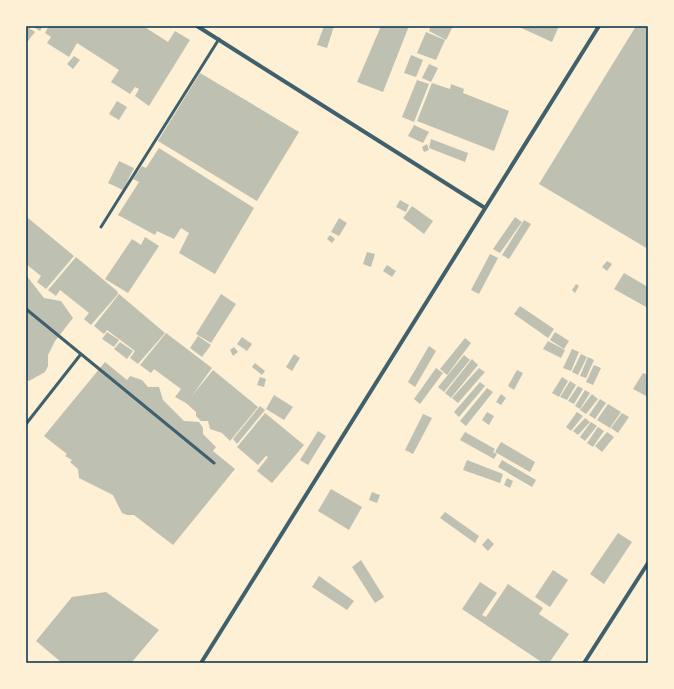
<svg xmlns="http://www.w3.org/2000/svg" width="674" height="689" font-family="Raleway,sans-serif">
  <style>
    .building { fill: #bec0b2 }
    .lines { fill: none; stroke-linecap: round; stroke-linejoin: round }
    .service { stroke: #3f606c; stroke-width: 3 }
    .minor { stroke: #3f606c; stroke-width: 4 }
    .neatline { fill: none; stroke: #003049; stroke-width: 1.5 }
  </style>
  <rect width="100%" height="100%" fill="#fdf0d5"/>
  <!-- building -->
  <path class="building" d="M 26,26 L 35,32 L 28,41 L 26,40 Z
    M 32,26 L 43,26 L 40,31 Z
    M 49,26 L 143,26 L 168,42 L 175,31 L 190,40 L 149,106 L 135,96 L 139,89 L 135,87 L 130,94 L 111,82 L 119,70 L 77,43 L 69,57 L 47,43 L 51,37 L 45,33 Z
    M 324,26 L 334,26 L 327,48 L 317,45 Z
    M 381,26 L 409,26 L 383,92 L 357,82 Z
    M 431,26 L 453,26 L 446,40 L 429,31 Z
    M 517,26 L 559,26 L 552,42 Z
    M 636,26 L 648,26 L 648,249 L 539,184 Z
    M 426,32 L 445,40 L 436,60 L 417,53 Z
    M 411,55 L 423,60 L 416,77 L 404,73 Z
    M 74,56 L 80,60 L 73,69 L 67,64 Z
    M 429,64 L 438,68 L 431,82 L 422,78 Z
    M 200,73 L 299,132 L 257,201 L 158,141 Z
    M 417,80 L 429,84 L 414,122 L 402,117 Z
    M 432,83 L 450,89 L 451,84 L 464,89 L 463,93 L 509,111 L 494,151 L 417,121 Z
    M 117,101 L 127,107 L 119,120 L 109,114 Z
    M 414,125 L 429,132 L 423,143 L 408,136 Z
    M 431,139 L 468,153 L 465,162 L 429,148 Z
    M 427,144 L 429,150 L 424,152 L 422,147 Z
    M 159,148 L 254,208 L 215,274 L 179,253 L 189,233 L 181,228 L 174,239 L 157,231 L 155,235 L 118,215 L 139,182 L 133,179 L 142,166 L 146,168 Z
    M 119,161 L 134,168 L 123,190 L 108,183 Z
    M 400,200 L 409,205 L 406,212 L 396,207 Z
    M 412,206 L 433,221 L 424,234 L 403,218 Z
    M 515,217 L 522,222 L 500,253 L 493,249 Z
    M 28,218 L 74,256 L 46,289 L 37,282 L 41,276 L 26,264 L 26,220 Z
    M 339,218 L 347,223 L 339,236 L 331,232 Z
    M 524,220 L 531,224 L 509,259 L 502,255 Z
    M 330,235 L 335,239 L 332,243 L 327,239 Z
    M 145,237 L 159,246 L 128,293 L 105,279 L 132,239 L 141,245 Z
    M 367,252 L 375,254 L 371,267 L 363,264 Z
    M 490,254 L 498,258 L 479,294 L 471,290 Z
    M 76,257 L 117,291 L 118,294 L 91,325 L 84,319 L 89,313 L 60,290 L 56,296 L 48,290 Z
    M 607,261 L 612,264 L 607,271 L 602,267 Z
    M 387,265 L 396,271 L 392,277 L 383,271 Z
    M 624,273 L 648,287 L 648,308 L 614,289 Z
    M 26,275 L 44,298 L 61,301 L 73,318 L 55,341 L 48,355 L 48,366 L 45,372 L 29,381 L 26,379 Z
    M 576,284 L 579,286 L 575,293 L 572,290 Z
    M 119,294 L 165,333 L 138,364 L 130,358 L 135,351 L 107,330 L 104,334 L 94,326 Z
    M 221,294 L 236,304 L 211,343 L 196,334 Z
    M 520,306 L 554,329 L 548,338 L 514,314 Z
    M 107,332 L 119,340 L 114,347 L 102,339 Z
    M 555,332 L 569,341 L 564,349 L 550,340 Z
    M 166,333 L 212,368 L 191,397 L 213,370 L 258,407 L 230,441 L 222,433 L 210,429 L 208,421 L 201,421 L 196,416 L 196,412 L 186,403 L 175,397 L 181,389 L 154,369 L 151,373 L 140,365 Z
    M 198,336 L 211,345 L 202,357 L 190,348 Z
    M 242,337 L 252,344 L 247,351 L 237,344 Z
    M 465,338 L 471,343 L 447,375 L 440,369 Z
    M 548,341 L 565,350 L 561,358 L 543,349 Z
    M 120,342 L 133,351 L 127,359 L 114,349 Z
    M 429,346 L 436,351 L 415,387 L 408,382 Z
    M 234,347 L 238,352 L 233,356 L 230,350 Z
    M 572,349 L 579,352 L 571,371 L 563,368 Z
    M 294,354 L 300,358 L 292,371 L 286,367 Z
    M 581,354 L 587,357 L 578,375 L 572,372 Z
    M 464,355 L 470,360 L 444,392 L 438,387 Z
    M 588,357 L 594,360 L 586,378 L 580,376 Z
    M 472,359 L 478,365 L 451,398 L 445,393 Z
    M 105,362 L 127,380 L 130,376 L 142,380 L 148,387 L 159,387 L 163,400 L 184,421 L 199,422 L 203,428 L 203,434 L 216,447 L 213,451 L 235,469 L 173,545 L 134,515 L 127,515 L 122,513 L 113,495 L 79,478 L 78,469 L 70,462 L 72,460 L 65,456 L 67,454 L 44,436 Z
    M 255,363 L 265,371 L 262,375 L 252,367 Z
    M 594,365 L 601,368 L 593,385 L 586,382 Z
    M 436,368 L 443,373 L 420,404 L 414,399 Z
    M 479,368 L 485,372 L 458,403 L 452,398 Z
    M 517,370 L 523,373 L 514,390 L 508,386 Z
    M 643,373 L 648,375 L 648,397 L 633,389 Z
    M 260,377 L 266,379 L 264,387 L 257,385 Z
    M 562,377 L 568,381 L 559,397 L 552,393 Z
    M 570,381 L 576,385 L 567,400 L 560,397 Z
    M 480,382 L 485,386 L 459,417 L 454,412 Z
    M 578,386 L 583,389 L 574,404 L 568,401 Z
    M 487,388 L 493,392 L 466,426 L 460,421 Z
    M 585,390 L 590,393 L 580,409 L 575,406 Z
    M 501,394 L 506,398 L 501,405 L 496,402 Z
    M 592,394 L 598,399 L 586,414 L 580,410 Z
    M 274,395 L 293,407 L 284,420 L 266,409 Z
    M 600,399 L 606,403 L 595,419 L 589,415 Z
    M 608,404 L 621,412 L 610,428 L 597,420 Z
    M 260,406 L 265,410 L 237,444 L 233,439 Z
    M 487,412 L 494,416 L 489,425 L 482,420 Z
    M 577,412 L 583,416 L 571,431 L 566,427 Z
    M 265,413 L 304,445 L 272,483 L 257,471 L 268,457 L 266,456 L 258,465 L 237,447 Z
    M 622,413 L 629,417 L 618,433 L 611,428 Z
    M 423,414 L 432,418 L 413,454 L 405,450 Z
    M 585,418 L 590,422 L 578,435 L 573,431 Z
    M 591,422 L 597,426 L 585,441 L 580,437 Z
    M 598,427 L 604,431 L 593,447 L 587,443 Z
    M 318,431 L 326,436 L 308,465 L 300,460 Z
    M 465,432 L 495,449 L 493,452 L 497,454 L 494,459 L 460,440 Z
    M 607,432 L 614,437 L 602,452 L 595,446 Z
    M 501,442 L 535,462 L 530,472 L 495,452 Z
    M 467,460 L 503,474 L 500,483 L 463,470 Z
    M 502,460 L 536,480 L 532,487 L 498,467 Z
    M 507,478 L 513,481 L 510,488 L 504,485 Z
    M 331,489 L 362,507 L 349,530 L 318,511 Z
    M 372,492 L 380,495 L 377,503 L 369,500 Z
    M 445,512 L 479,536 L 475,543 L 440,518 Z
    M 618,533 L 632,542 L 604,584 L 590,574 Z
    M 488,538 L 494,544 L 488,551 L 482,545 Z
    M 361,560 L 384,597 L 375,603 L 352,567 Z
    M 553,570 L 568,580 L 550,607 L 535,597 Z
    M 319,576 L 354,601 L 347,610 L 312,587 Z
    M 480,582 L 497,593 L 482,615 L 486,617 L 508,584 L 543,608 L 539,614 L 569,634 L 549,663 L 543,663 L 462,609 Z
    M 106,592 L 159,630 L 132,662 L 62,663 L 36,641 L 72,597 Z"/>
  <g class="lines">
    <!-- service -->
    <path class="service" d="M 101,227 L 219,39
      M 26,309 L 214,463
      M 26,424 L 81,354"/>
    <!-- minor -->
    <path class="minor" d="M 197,26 L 485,208
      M 201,663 L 599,26
      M 584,663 L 648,563"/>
  </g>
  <!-- border -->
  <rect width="674" height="689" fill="none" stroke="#fdf0d5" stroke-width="54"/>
  <rect x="27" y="27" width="620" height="635" class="neatline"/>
</svg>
